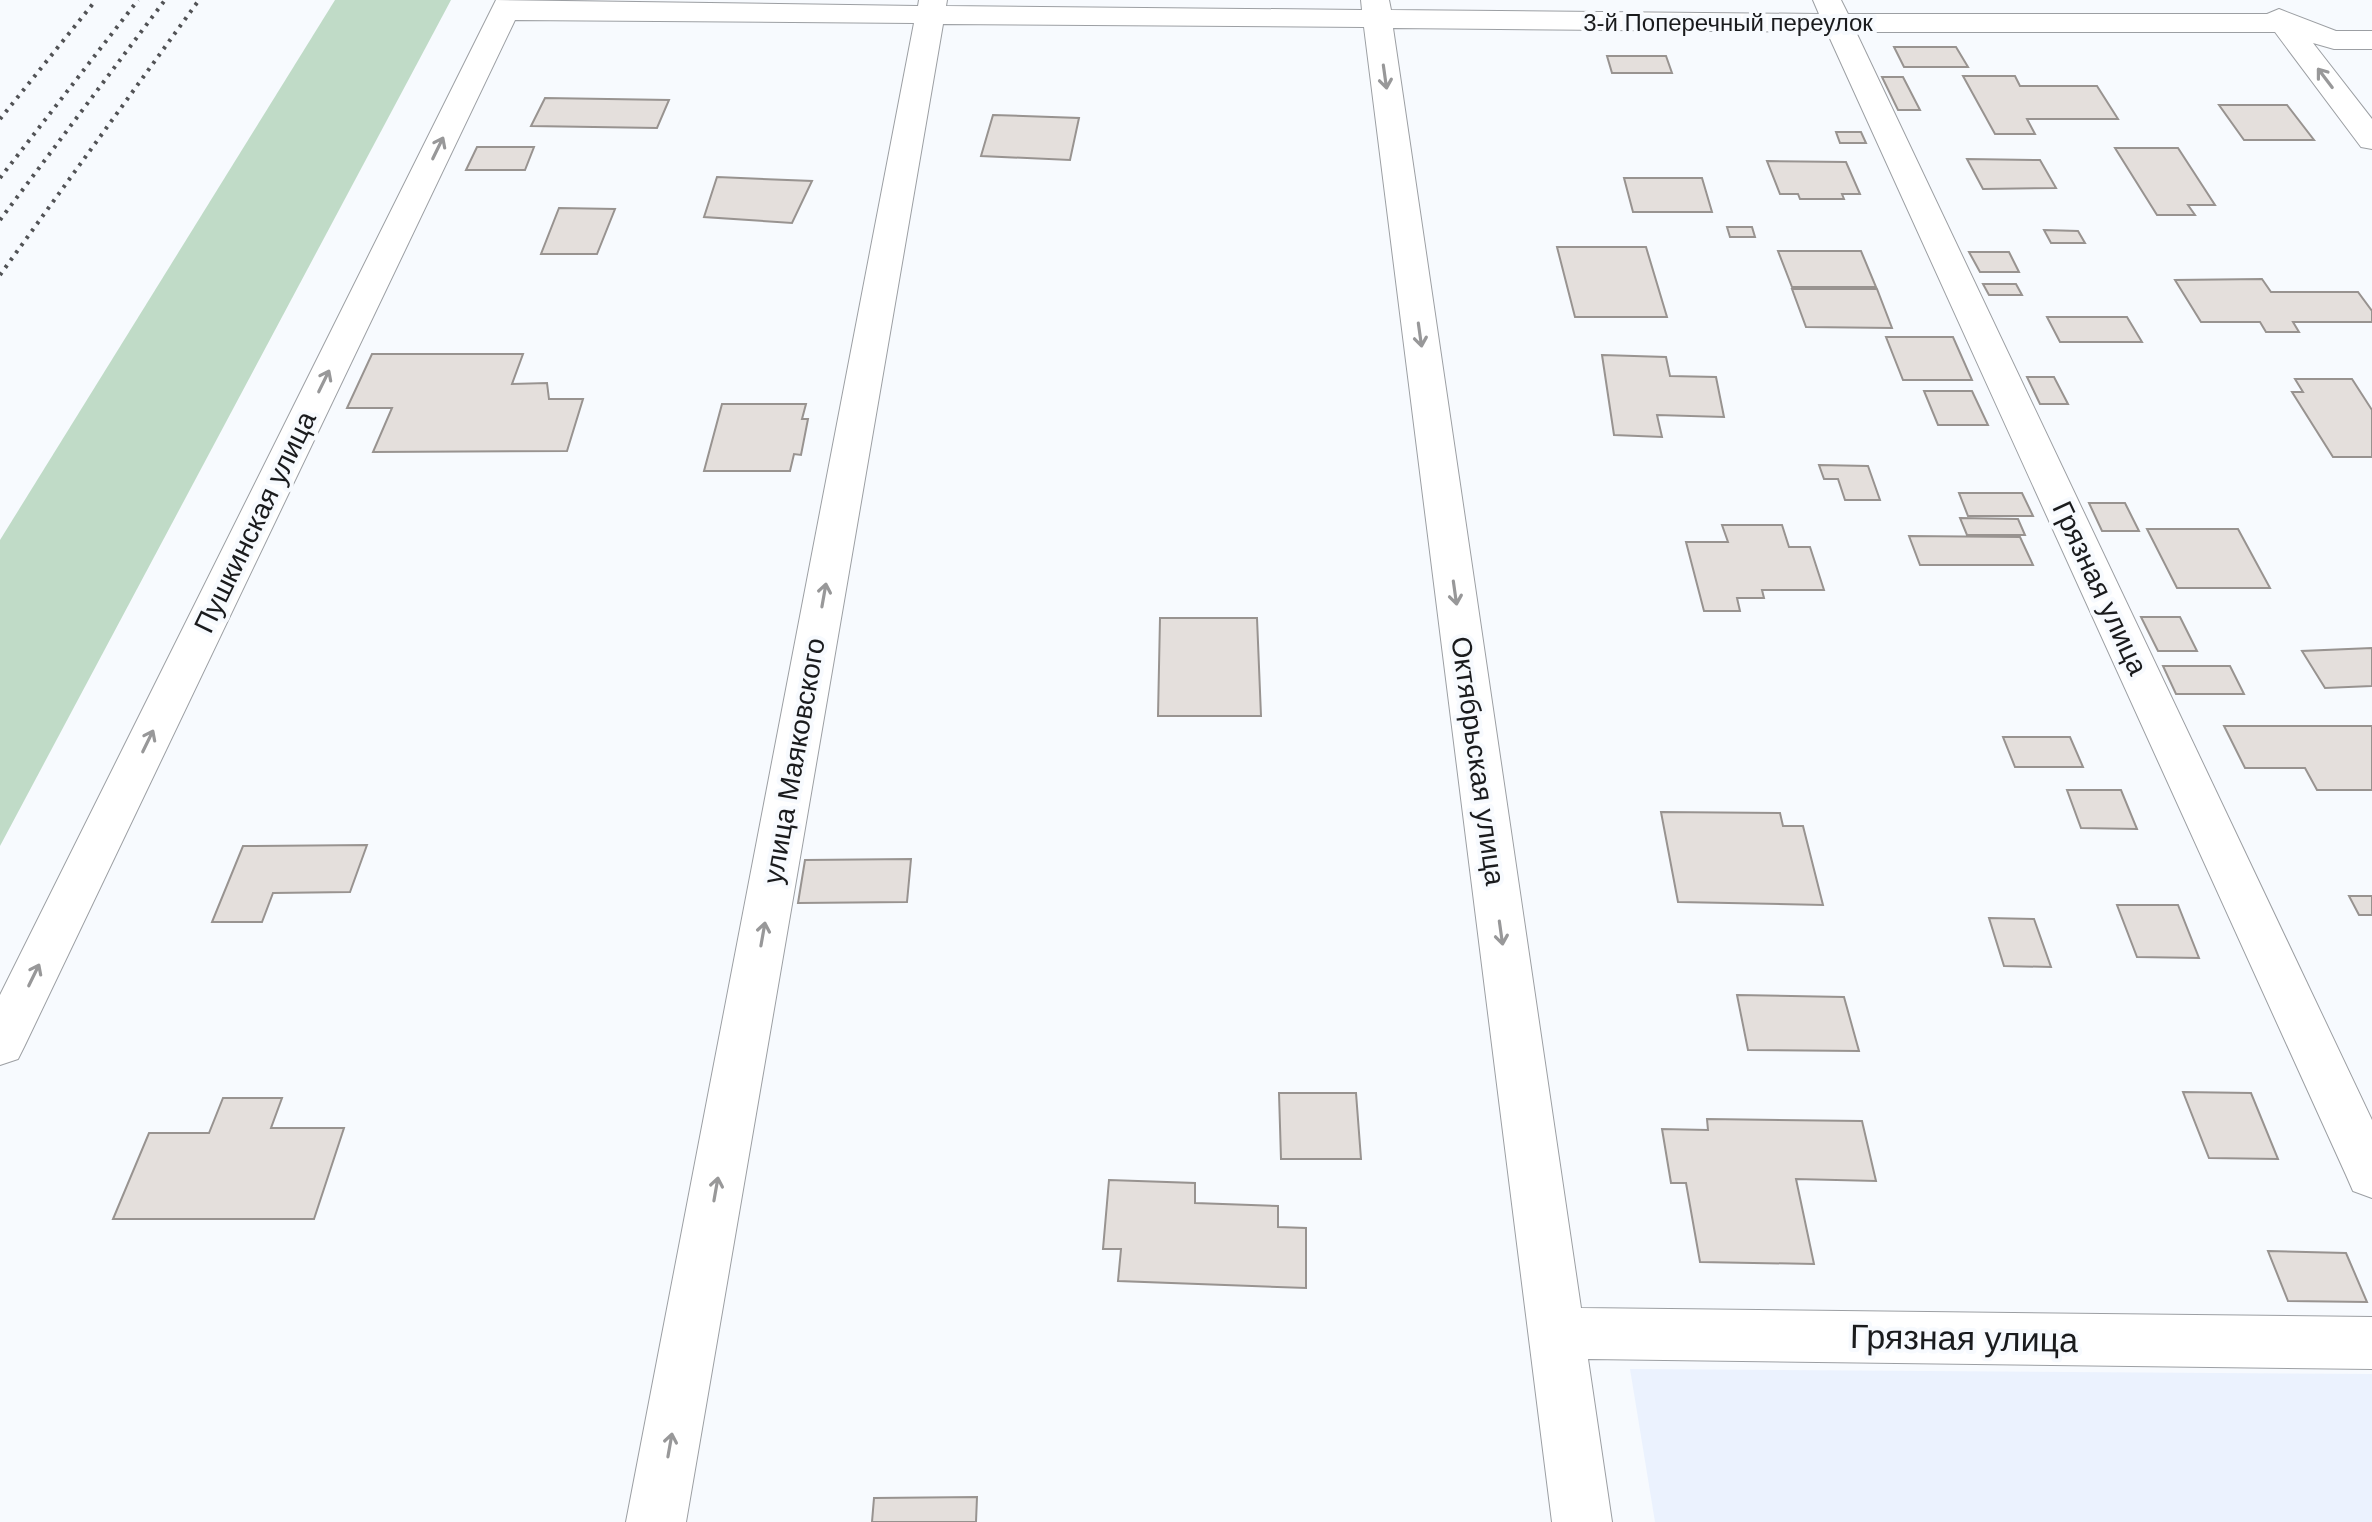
<svg xmlns="http://www.w3.org/2000/svg" width="2372" height="1522" font-family="Arial,sans-serif">
  <style>
    .built { fill: #ebf2fe }
    .green { fill: #c0dbc7 }
    .building { fill: #e4dfdc; stroke: #989390; stroke-width: 2 }
    .lines { fill: none; stroke-linecap: round; stroke-linejoin: round }
    .minor-casing { stroke: #9c9fa3; stroke-width: 2 }
    .minor { fill: #fff; fill-rule: evenodd }
    .rail { stroke: #515255; stroke-width: 4; stroke-dasharray: 3 6; stroke-linecap: butt }
    .oneway { stroke: #989899 }
    .labels { text-anchor: middle; dominant-baseline: central; stroke-width: 8; stroke-linejoin: round; paint-order: stroke }
    .far-street-label { font-size: 24px; fill: #1a1b1d; stroke: #f7fafe }
    .street-label { font-size: 28px; fill: #1a1b1d; stroke: #f7fafe }
    .near-street-label { font-size: 34px; fill: #1a1b1d; stroke: #f7fafe }
  </style>
  <rect width="100%" height="100%" fill="#f7fafe"/>
  <!-- built -->
  <path class="built" d="M 1630,1369 L 2372,1374 L 2372,1522 L 1655,1522 Z"/>
  <!-- green -->
  <path class="green" d="M 335,0 L 451,0 L 0,846 L 0,540 Z"/>
  <!-- building -->
  <path class="building" d="M 1894,47 L 1956,47 L 1968,67 L 1904,67 Z
    M 1607,56 L 1666,56 L 1672,73 L 1612,73 Z
    M 1963,76 L 2015,76 L 2020,86 L 2097,86 L 2118,119 L 2027,119 L 2035,134 L 1995,134 Z
    M 1882,77 L 1903,77 L 1920,110 L 1898,110 Z
    M 545,98 L 669,100 L 657,128 L 531,126 Z
    M 2219,105 L 2287,105 L 2314,140 L 2244,140 Z
    M 993,115 L 1079,118 L 1070,160 L 981,156 Z
    M 1836,132 L 1861,132 L 1866,143 L 1840,143 Z
    M 477,147 L 534,147 L 525,170 L 466,170 Z
    M 2115,148 L 2178,148 L 2215,205 L 2188,205 L 2195,215 L 2157,215 Z
    M 1967,159 L 2040,160 L 2056,188 L 1983,189 Z
    M 1767,161 L 1846,162 L 1860,194 L 1842,194 L 1844,199 L 1800,199 L 1798,194 L 1780,194 Z
    M 717,177 L 812,181 L 792,223 L 704,217 Z
    M 1624,178 L 1702,178 L 1712,212 L 1633,212 Z
    M 559,208 L 615,209 L 597,254 L 541,254 Z
    M 1727,227 L 1752,227 L 1755,237 L 1730,237 Z
    M 2044,230 L 2078,231 L 2085,243 L 2051,243 Z
    M 1557,247 L 1646,247 L 1667,317 L 1575,317 Z
    M 1778,251 L 1861,251 L 1876,287 L 1792,287 Z
    M 1969,252 L 2009,252 L 2019,272 L 1980,272 Z
    M 2262,279 L 2271,292 L 2358,292 L 2372,311 L 2372,322 L 2293,322 L 2299,332 L 2266,332 L 2260,322 L 2201,322 L 2175,280 Z
    M 1983,284 L 2016,284 L 2022,295 L 1989,295 Z
    M 1792,289 L 1877,289 L 1892,328 L 1806,327 Z
    M 2047,317 L 2127,317 L 2142,342 L 2060,342 Z
    M 1886,337 L 1953,337 L 1972,380 L 1903,380 Z
    M 372,354 L 523,354 L 512,384 L 547,383 L 549,399 L 583,399 L 567,451 L 373,452 L 392,408 L 347,408 Z
    M 1602,355 L 1666,357 L 1670,376 L 1716,377 L 1724,417 L 1657,415 L 1662,437 L 1614,435 Z
    M 2027,377 L 2054,377 L 2068,404 L 2040,404 Z
    M 2295,379 L 2352,379 L 2372,410 L 2372,457 L 2333,457 L 2292,392 L 2303,392 Z
    M 1924,391 L 1972,391 L 1988,425 L 1938,425 Z
    M 722,404 L 806,404 L 802,419 L 808,419 L 801,455 L 794,454 L 790,471 L 704,471 Z
    M 1819,465 L 1868,466 L 1880,500 L 1845,500 L 1838,479 L 1824,479 Z
    M 1959,493 L 2022,493 L 2033,516 L 1968,516 Z
    M 2089,503 L 2125,503 L 2139,531 L 2102,531 Z
    M 1960,518 L 2018,519 L 2025,535 L 1967,535 Z
    M 1722,525 L 1782,525 L 1789,547 L 1810,547 L 1824,590 L 1762,590 L 1764,598 L 1737,598 L 1740,611 L 1704,611 L 1686,542 L 1728,542 Z
    M 2147,529 L 2238,529 L 2270,588 L 2177,588 Z
    M 1909,536 L 2020,537 L 2033,565 L 1920,565 Z
    M 2141,617 L 2180,617 L 2197,651 L 2158,651 Z
    M 1160,618 L 1257,618 L 1261,716 L 1158,716 Z
    M 2372,648 L 2372,686 L 2325,688 L 2302,651 Z
    M 2163,666 L 2230,666 L 2244,694 L 2176,694 Z
    M 2224,726 L 2372,726 L 2372,790 L 2317,790 L 2305,768 L 2245,768 Z
    M 2003,737 L 2070,737 L 2083,767 L 2015,767 Z
    M 2067,790 L 2121,790 L 2137,829 L 2081,828 Z
    M 1661,812 L 1780,813 L 1783,826 L 1803,826 L 1823,905 L 1678,902 Z
    M 367,845 L 350,892 L 273,893 L 262,922 L 212,922 L 243,846 Z
    M 911,859 L 907,902 L 798,903 L 805,860 Z
    M 2349,896 L 2372,896 L 2372,915 L 2359,915 Z
    M 2117,905 L 2178,905 L 2199,958 L 2137,957 Z
    M 1989,918 L 2034,919 L 2051,967 L 2004,966 Z
    M 1737,995 L 1844,997 L 1859,1051 L 1748,1050 Z
    M 2183,1092 L 2251,1093 L 2278,1159 L 2209,1158 Z
    M 1279,1093 L 1356,1093 L 1361,1159 L 1281,1159 Z
    M 223,1098 L 282,1098 L 271,1128 L 344,1128 L 314,1219 L 113,1219 L 149,1133 L 209,1133 Z
    M 1707,1119 L 1862,1121 L 1876,1181 L 1796,1179 L 1814,1264 L 1700,1262 L 1686,1183 L 1671,1183 L 1662,1129 L 1708,1130 Z
    M 1109,1180 L 1195,1183 L 1195,1203 L 1278,1206 L 1278,1227 L 1306,1228 L 1306,1288 L 1118,1281 L 1121,1249 L 1103,1249 Z
    M 2268,1251 L 2346,1253 L 2367,1302 L 2288,1301 Z
    M 977,1497 L 976,1522 L 872,1522 L 874,1498 Z"/>
  <g class="lines">
    <!-- minor casing -->
    <g class="minor-casing">
      <path id="minor" d="M 496,0 L 918,6 L 919,0 L 947,0 L 946,6 L 1362,10 L 1361,0 L 1389,0 L 1391,10 L 1819,14 L 1813,0 L 1841,0 L 1848,14 L 2267,14 L 2279,9 L 2336,31 L 2372,31 L 2372,49 L 2334,49 L 2313,43 L 2372,119 L 2372,149 L 2361,147 L 2275,32 L 1856,32 L 2372,1120 L 2372,1198 L 2353,1191 L 2346,1175 L 1827,32 L 1393,28 L 1581,1308 L 2372,1317 L 2372,1369 L 1588,1359 L 1612,1522 L 1552,1522 L 1364,27 L 943,24 L 686,1522 L 626,1522 L 914,23 L 515,20 L 25,1045 L 18,1059 L 0,1065 L 0,995 Z"/>
    </g>
    <!-- minor -->
    <use href="#minor" class="minor"/>
    <!-- rail -->
    <path class="rail" d="M 0,119 L 96,0
      M 0,178 L 138,0
      M 0,220 L 165,0
      M 0,275 L 199,0"/>
  </g>
  <!-- one-way arrows -->
  <defs><path id="oneway-shaft" d="M-6 0H5M1.5-3L5.5 0L1.5 3" fill="none" stroke-width="1.6" stroke-linecap="round" stroke-linejoin="round" transform="scale(2)"/></defs>
  <g class="oneway">
    <use href="#oneway-shaft" transform="translate(1385 77) rotate(82)"/>
    <use href="#oneway-shaft" transform="translate(2325 78) rotate(-127)"/>
    <use href="#oneway-shaft" transform="translate(438 148) rotate(-64)"/>
    <use href="#oneway-shaft" transform="translate(1420 335) rotate(82)"/>
    <use href="#oneway-shaft" transform="translate(324 381) rotate(-64)"/>
    <use href="#oneway-shaft" transform="translate(1455 593) rotate(82)"/>
    <use href="#oneway-shaft" transform="translate(824 595) rotate(-80)"/>
    <use href="#oneway-shaft" transform="translate(148 741) rotate(-64)"/>
    <use href="#oneway-shaft" transform="translate(1501 933) rotate(82)"/>
    <use href="#oneway-shaft" transform="translate(763 934) rotate(-80)"/>
    <use href="#oneway-shaft" transform="translate(34 975) rotate(-64)"/>
    <use href="#oneway-shaft" transform="translate(716 1189) rotate(-80)"/>
    <use href="#oneway-shaft" transform="translate(670 1445) rotate(-80)"/>
  </g>
  <g class="labels">
    <!-- far-street labels -->
    <g class="far-street-label">
      <text x="1728" y="22">3-й Поперечный переулок</text>
    </g>
    <!-- street labels -->
    <g class="street-label">
      <text transform="translate(255 522) rotate(-64)">Пушкинская улица</text>
      <text transform="translate(2100 588) rotate(65)">Грязная улица</text>
      <text transform="translate(794 761) rotate(-80)">улица Маяковского</text>
      <text transform="translate(1478 761) rotate(82)">Октябрьская улица</text>
    </g>
    <!-- near-street labels -->
    <g class="near-street-label">
      <text transform="translate(1964 1338) rotate(1)">Грязная улица</text>
    </g>
  </g>
</svg>
